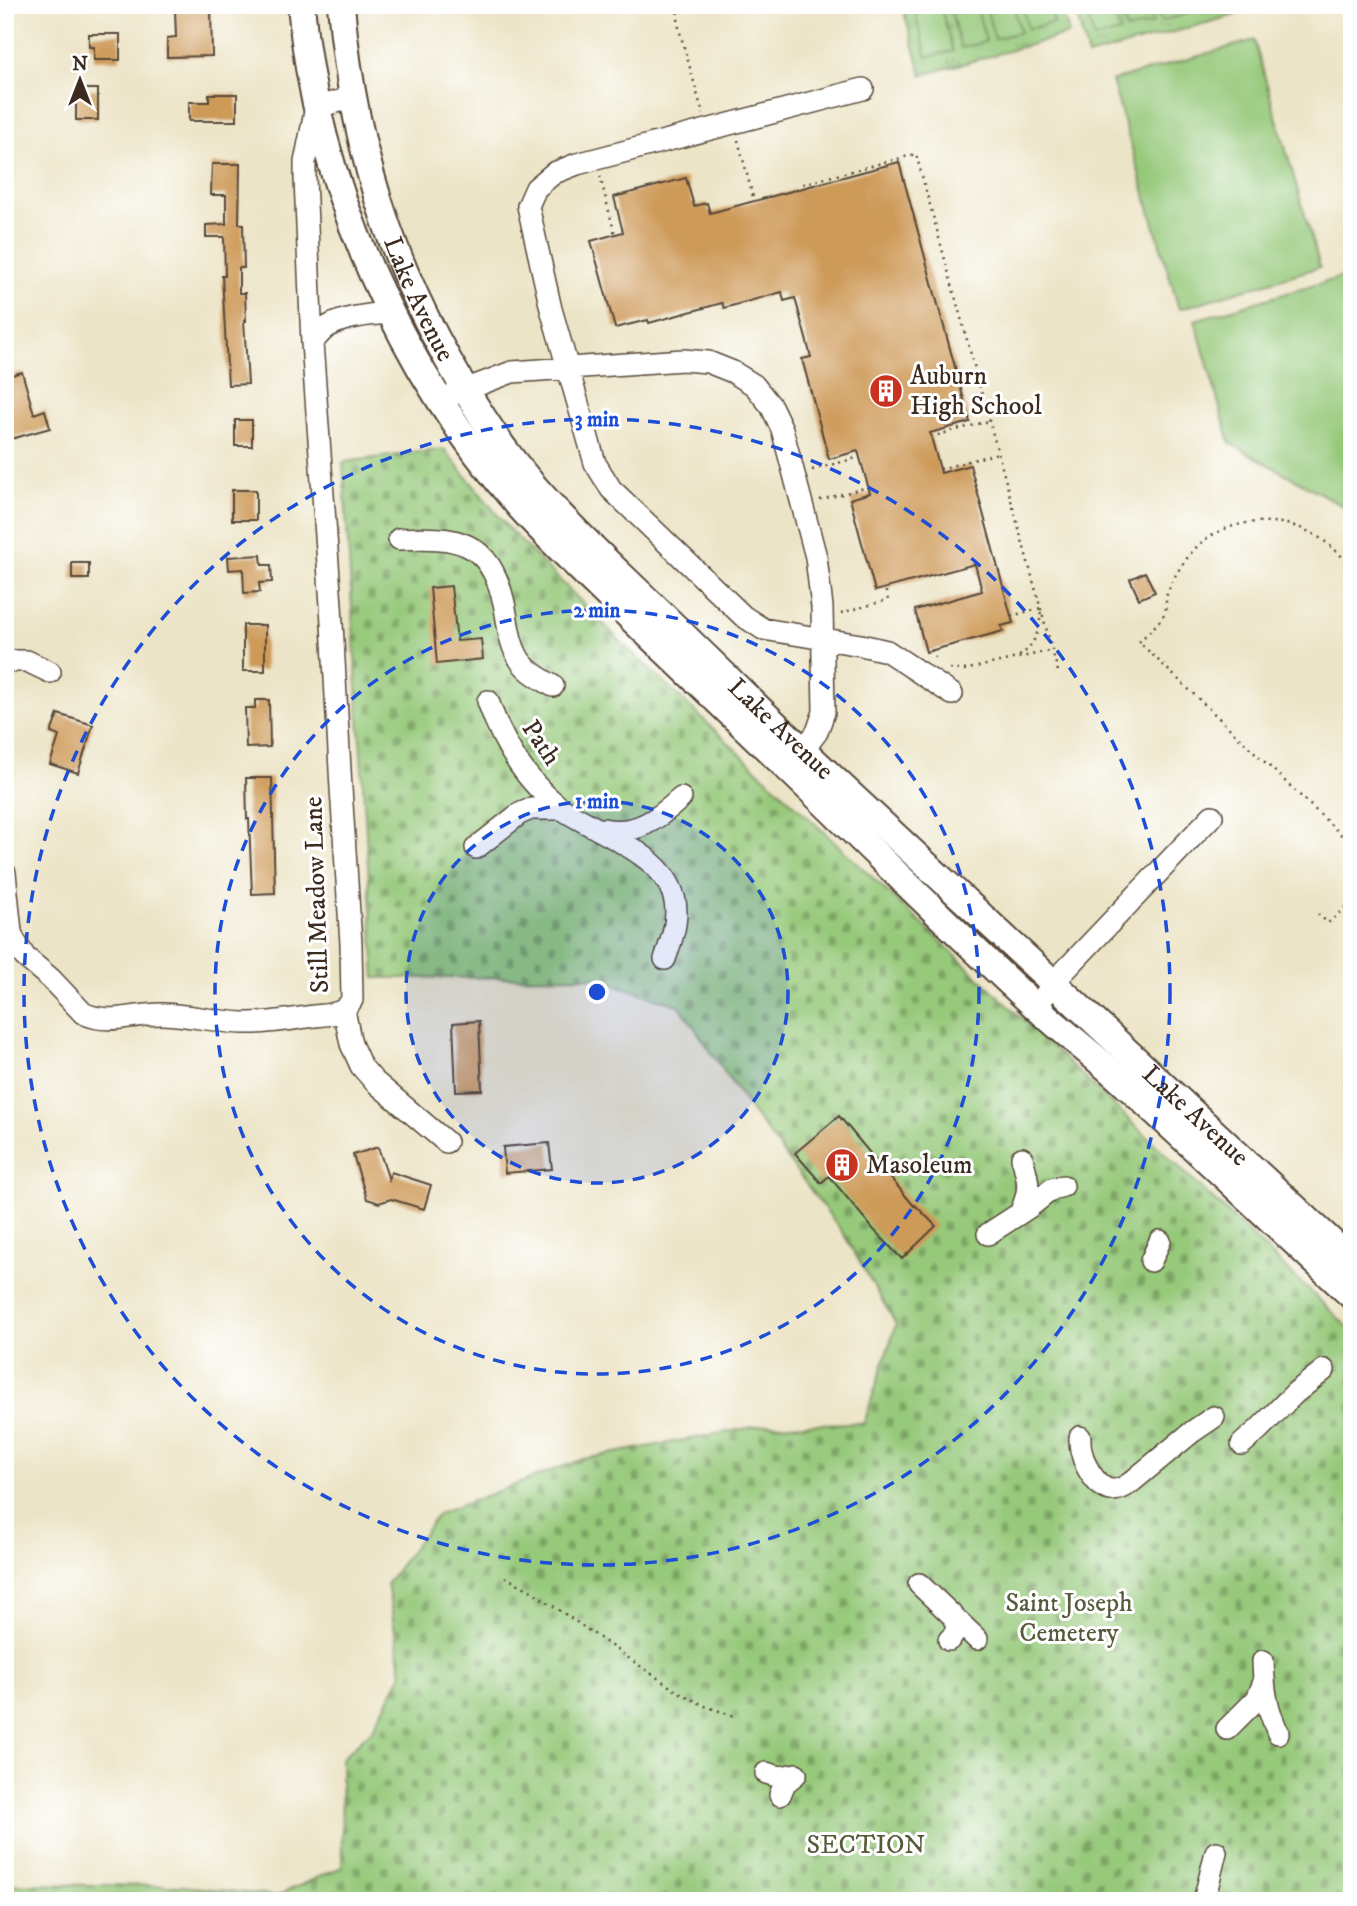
<svg xmlns="http://www.w3.org/2000/svg" width="1357" height="1906" font-family="'IM FELL DW Pica',serif">
  <style>
    .cemetery { fill: url(#cemetery-stones); stroke: #687a4c; stroke-width: 2 }
    .park { fill: url(#park-tufts); stroke: #687a4c; stroke-width: 2 }
    .pitch { fill: #96c97a; stroke: #687a4c; stroke-width: 2 }
    .building { fill: #ce9a58 }
    .lines { fill: none; stroke-linecap: round; stroke-linejoin: round }
    .minor-casing { stroke: #564637; stroke-width: 24 }
    .major-casing { stroke: #564637; stroke-width: 30 }
    .path { stroke: #564637; stroke-width: 2.5; stroke-dasharray: 2 5; stroke-linecap: butt }
    .minor { stroke: #fff; stroke-width: 21 }
    .major { stroke: #fff; stroke-width: 26 }
    .ring { fill: none; stroke: #1d4ed8; stroke-width: 3.5; stroke-dasharray: 12 9 }
    .labels { text-anchor: middle; dominant-baseline: central; stroke-width: 6; stroke-linejoin: round; paint-order: stroke }
    .street-label { font-size: 26px; fill: #3b2a1e; stroke: #fff }
    .poi-label { font-size: 26px; fill: #3b2a1e; stroke: #fff; text-anchor: start }
    .park-label { font-size: 26px; fill: #565a3a; stroke: #fff }
    .centre { fill: #1d4ed8; stroke: #fff; stroke-width: 3.5 }
    .ring-label { font-size: 21px; text-anchor: middle; font-weight: bold; fill: #1d4ed8; stroke: #fff; stroke-width: 6; stroke-linejoin: round; paint-order: stroke }
  </style>
  <defs>
    <pattern id="cemetery-stones" width="16" height="16" patternUnits="userSpaceOnUse" patternTransform="scale(1.75)"><rect width="16" height="16" fill="#96c97a"/><path d="M2 7V4a2 2 0 0 1 4 0v3zM10 15v-3a2 2 0 0 1 4 0v3z" fill="#7ca363"/></pattern>
    <pattern id="park-tufts" width="24" height="20" patternUnits="userSpaceOnUse" patternTransform="scale(1.75)"><rect width="24" height="20" fill="#96c97a"/><path d="M3 7l-1-3M5 7V3M7 7l1-3M15 17l-1-3M17 17v-4M19 17l1-3" fill="none" stroke="#7ca363"/></pattern>
  </defs>
  <rect width="100%" height="100%" fill="#fff"/>
  <filter id="ink" filterUnits="userSpaceOnUse"><feTurbulence type="fractalNoise" baseFrequency=".0143" numOctaves="2"/><feDisplacementMap in="SourceGraphic" scale="14" xChannelSelector="R" yChannelSelector="G"/><feConvolveMatrix kernelMatrix="1 2 1 2 8 2 1 2 1" color-interpolation-filters="sRGB"/></filter>
  <filter id="wash" filterUnits="userSpaceOnUse"><feTurbulence type="fractalNoise" baseFrequency=".00686" numOctaves="4" result="noise"/><feDisplacementMap in="SourceGraphic" scale="28" xChannelSelector="R" yChannelSelector="G"/><feGaussianBlur stdDeviation="1.57" result="paint"/><feColorMatrix in="noise" values="0 0 0 0 0 0 0 0 0 0 0 0 0 0 0 0 0 1.4 0 .05"/><feComposite in="paint" operator="in"/></filter>
  <g filter="url(#wash)">
    <rect width="100%" height="100%" fill="#ece4c6"/>
    <!-- cemetery -->
    <path class="cemetery" d="M 444,449 L 508,528 L 627,648 L 936,937 L 1352,1331 L 1352,1901 L 5,1901 L 5,1884 L 183,1886 L 276,1896 L 342,1867 L 341,1759 L 373,1729 L 402,1674 L 387,1583 L 438,1514 L 583,1459 L 764,1425 L 864,1423 L 896,1324 L 843,1233 L 749,1108 L 680,1006 L 592,977 L 375,978 L 343,462 Z"/>
    <!-- park -->
    <path class="park" d="M 902,5 L 1061,5 L 1069,34 L 922,75 Z
      M 1074,5 L 1232,5 L 1235,15 L 1088,56 Z"/>
    <!-- pitch -->
    <path class="pitch" d="M 913,5 L 940,5 L 953,51 L 927,57 Z
      M 949,5 L 976,5 L 986,41 L 961,48 Z
      M 985,5 L 1013,5 L 1020,32 L 995,39 Z
      M 1022,5 L 1049,5 L 1054,22 L 1028,29 Z
      M 1085,5 L 1112,5 L 1120,32 L 1094,39 Z
      M 1120,5 L 1148,5 L 1153,23 L 1127,30 Z
      M 1157,5 L 1185,5 L 1187,14 L 1161,21 Z
      M 1254,40 L 1320,267 L 1179,309 L 1112,81 Z
      M 1352,274 L 1352,511 L 1230,443 L 1195,320 Z"/>
    <g id="blocks">
      <!-- building -->
      <path class="building" d="M 175,9 L 211,9 L 212,56 L 167,57 L 167,38 L 176,37 Z
        M 89,34 L 120,34 L 120,60 L 94,60 L 94,47 L 89,47 Z
        M 76,89 L 98,89 L 98,120 L 76,120 Z
        M 209,94 L 237,94 L 237,121 L 189,121 L 189,102 L 209,102 Z
        M 899,162 L 970,422 L 930,433 L 941,473 L 970,465 L 1013,623 L 1001,626 L 1003,631 L 926,652 L 915,610 L 982,591 L 975,564 L 875,591 L 850,499 L 870,493 L 858,451 L 829,459 L 802,359 L 811,357 L 795,298 L 784,301 L 782,292 L 724,308 L 722,303 L 649,323 L 648,320 L 615,328 L 591,241 L 623,232 L 614,197 L 686,178 L 694,206 L 707,203 L 710,213 Z
        M 212,164 L 240,164 L 239,224 L 243,224 L 244,268 L 239,268 L 239,293 L 245,293 L 246,321 L 244,321 L 248,384 L 228,385 L 222,276 L 225,276 L 224,237 L 206,237 L 206,225 L 226,224 L 226,195 L 211,195 Z
        M 22,372 L 34,414 L 45,410 L 50,428 L 11,439 L 5,420 L 5,377 Z
        M 235,420 L 252,420 L 252,446 L 235,446 Z
        M 232,490 L 256,490 L 256,520 L 232,520 Z
        M 261,555 L 262,565 L 271,565 L 272,582 L 259,583 L 260,592 L 244,593 L 243,569 L 229,570 L 228,557 Z
        M 72,563 L 89,563 L 89,579 L 72,579 Z
        M 1145,572 L 1155,592 L 1139,599 L 1130,579 Z
        M 451,586 L 457,641 L 481,639 L 483,659 L 437,664 L 430,588 Z
        M 243,625 L 265,625 L 265,671 L 243,671 Z
        M 255,700 L 269,700 L 270,747 L 246,748 L 245,708 L 255,708 Z
        M 58,714 L 93,725 L 78,773 L 50,764 L 59,736 L 51,733 Z
        M 246,778 L 272,778 L 275,893 L 252,894 L 249,819 L 247,819 Z
        M 479,1021 L 482,1090 L 456,1091 L 453,1023 Z
        M 839,1116 L 914,1206 L 915,1205 L 936,1226 L 902,1259 L 874,1230 L 829,1176 L 821,1183 L 795,1153 Z
        M 549,1143 L 552,1169 L 505,1173 L 503,1147 Z
        M 378,1147 L 389,1180 L 391,1172 L 431,1185 L 424,1209 L 391,1199 L 379,1203 L 367,1199 L 353,1155 Z"/>
    </g>
  </g>
  <g filter="url(#ink)">
    <use href="#blocks" fill-opacity="0" stroke="#564637" stroke-width="2"/>
    <g class="lines">
      <!-- minor casing -->
      <g class="minor-casing">
        <path id="minor" d="M 863,89 L 577,164 L 554,173 L 536,188 L 528,206 L 551,309 L 595,463 L 611,489 L 743,616 L 763,629 L 861,645 L 887,651 L 952,694
          M 312,343 C 317,337 322,330 329,326 C 345,317 373,314 392,313
          M 454,394 L 512,372 L 683,360 L 708,362 L 733,372 L 754,385 L 771,406 L 782,429 L 816,557 L 822,607 L 824,712 L 817,732 L 794,762
          M 399,539 C 457,536 489,539 504,603 C 508,620 508,639 517,655 C 524,670 540,678 553,686
          M 5,661 L 27,661 L 50,672
          M 488,701 C 502,742 523,778 558,806 C 568,814 580,819 590,825 C 625,844 676,866 676,912 C 676,929 670,944 665,959
          M 603,829 C 635,836 658,819 681,798
          M 476,848 L 519,814 L 531,809 L 561,809
          M 5,873 L 11,932 L 14,940 L 25,957 L 51,979 L 83,1013 C 109,1026 136,1013 163,1014 C 190,1015 217,1022 244,1023 C 267,1024 291,1019 314,1016 C 323,1015 333,1015 341,1011 C 346,1009 349,1004 352,1000 L 351,944 L 341,788 L 331,605 L 312,343 L 305,178 L 305,162 L 316,107 L 352,98
          M 1037,1007 L 1053,983 L 1212,816
          M 344,1010 L 351,1044 L 361,1066 L 374,1081 L 446,1142
          M 1020,1213 C 1031,1190 1029,1181 1022,1158
          M 988,1234 L 1028,1208 L 1052,1189 L 1063,1186
          M 1151,1261 L 1160,1241
          M 1080,1437 C 1080,1443 1080,1449 1082,1454 C 1085,1467 1099,1491 1113,1490 C 1119,1490 1124,1487 1129,1484 L 1192,1432 L 1214,1417
          M 1242,1444 L 1258,1430 L 1295,1393 L 1324,1370
          M 919,1584 L 977,1639
          M 949,1640 C 957,1632 958,1629 954,1619
          M 1263,1661 C 1264,1691 1266,1705 1278,1733
          M 1227,1729 L 1257,1699 L 1264,1682
          M 766,1773 L 780,1777 L 796,1774 L 785,1783 L 780,1795
          M 1204,1901 L 1216,1852"/>
      </g>
      <!-- major casing -->
      <g class="major-casing">
        <g id="major">
          <path d="M 301,5 C 316,184 402,373 520,507 C 556,547 596,584 635,622 C 699,683 763,744 826,805 C 896,873 965,942 1036,1007 C 1061,1030 1088,1051 1114,1074 C 1194,1147 1273,1222 1352,1296"/>
          <path id="s1" d="M 341,5 C 354,162 400,292 487,424 C 524,482 575,531 625,579 C 667,619 708,659 750,700 C 824,771 900,840 975,910 C 1100,1027 1226,1144 1352,1261"/>
        </g>
      </g>
      <!-- path -->
      <path class="path" d="M 677,5 L 679,29 L 703,114
        M 738,140 L 754,201
        M 600,176 L 615,235
        M 803,184 L 916,154 L 1059,675
        M 931,437 L 989,421
        M 940,469 L 998,453
        M 812,470 L 860,457
        M 820,500 L 868,487
        M 1352,566 C 1337,552 1324,538 1305,530 C 1269,514 1218,521 1192,552 C 1182,564 1172,579 1167,594 C 1165,600 1167,609 1164,614 C 1160,623 1145,635 1139,642 L 1352,845
        M 841,613 L 888,600 L 885,588
        M 1011,616 L 1041,608 C 1040,629 1036,645 1018,657
        M 931,650 L 936,660
        M 950,669 L 964,670 L 1053,650
        M 1318,914 L 1328,923 L 1352,902
        M 505,1577 L 530,1590 L 675,1690 L 705,1706 L 734,1716"/>
      <!-- minor -->
      <use href="#minor" class="minor"/>
      <!-- major -->
      <use href="#major" class="major"/>
    </g>
  </g>
  <!-- distance rings -->
  <circle cx="597" cy="992" r="191" fill="#1d4ed8" fill-opacity=".12"/>
  <g class="ring">
    <circle cx="597" cy="992" r="191"/>
    <circle cx="597" cy="992" r="382"/>
    <circle cx="597" cy="992" r="573"/>
  </g>
  <!-- icons -->
  <defs>
    <g id="building-disc" transform="scale(1.75)"><circle r="9.5" fill="#c8321e" stroke="#fff"/><path d="M-4-6H4V6H1V3H-1V6H-4ZM-2.5-4.3h1.7v1.8h-1.7ZM.8-4.3h1.7v1.8H.8ZM-2.5-1h1.7V.8h-1.7ZM.8-1h1.7V.8H.8Z" fill="#fff"/></g>
  </defs>
  <g fill-rule="evenodd">
    <use href="#building-disc" x="886" y="391"/>
    <use href="#building-disc" x="842" y="1165"/>
  </g>
  <g class="labels">
    <!-- street labels -->
    <g class="street-label">
      <text stroke="none"><textPath href="#s1" startOffset="306">Lake Avenue</textPath></text>
      <text stroke="none"><textPath href="#s1" startOffset="873">Lake Avenue</textPath></text>
      <text transform="translate(541 743) rotate(56)">Path</text>
      <text transform="translate(317 895) rotate(-92)">Still Meadow Lane</text>
      <text stroke="none"><textPath href="#s1" startOffset="1440">Lake Avenue</textPath></text>
    </g>
    <!-- poi labels -->
    <g class="poi-label">
      <text x="910" y="376">Auburn<tspan x="910" dy="30">High School</tspan></text>
      <text x="866" y="1165">Masoleum</text>
    </g>
    <!-- park labels -->
    <g class="park-label">
      <text x="1069" y="1603">Saint Joseph<tspan x="1069" dy="30">Cemetery</tspan></text>
      <text x="866" y="1845">SECTION</text>
    </g>
  </g>
  <circle cx="597" cy="992" r="10" class="centre"/>
  <g class="ring-label">
    <text x="597" y="426">3 min</text>
    <text x="597" y="617">2 min</text>
    <text x="597" y="808">1 min</text>
  </g>
  <!-- margin -->
  <rect width="1357" height="1906" fill="none" stroke="#fff" stroke-width="28"/>
  <!-- north arrow -->
  <g transform="translate(80 80)" stroke="#ffffff" stroke-width="5" paint-order="stroke">
  <path d="M0-5L12 26L0 18L-12 26Z" fill="#3b2a1e"/>
  <text y="-10" font-size="19" font-weight="bold" text-anchor="middle" fill="#3b2a1e">N</text>
  </g>
</svg>
